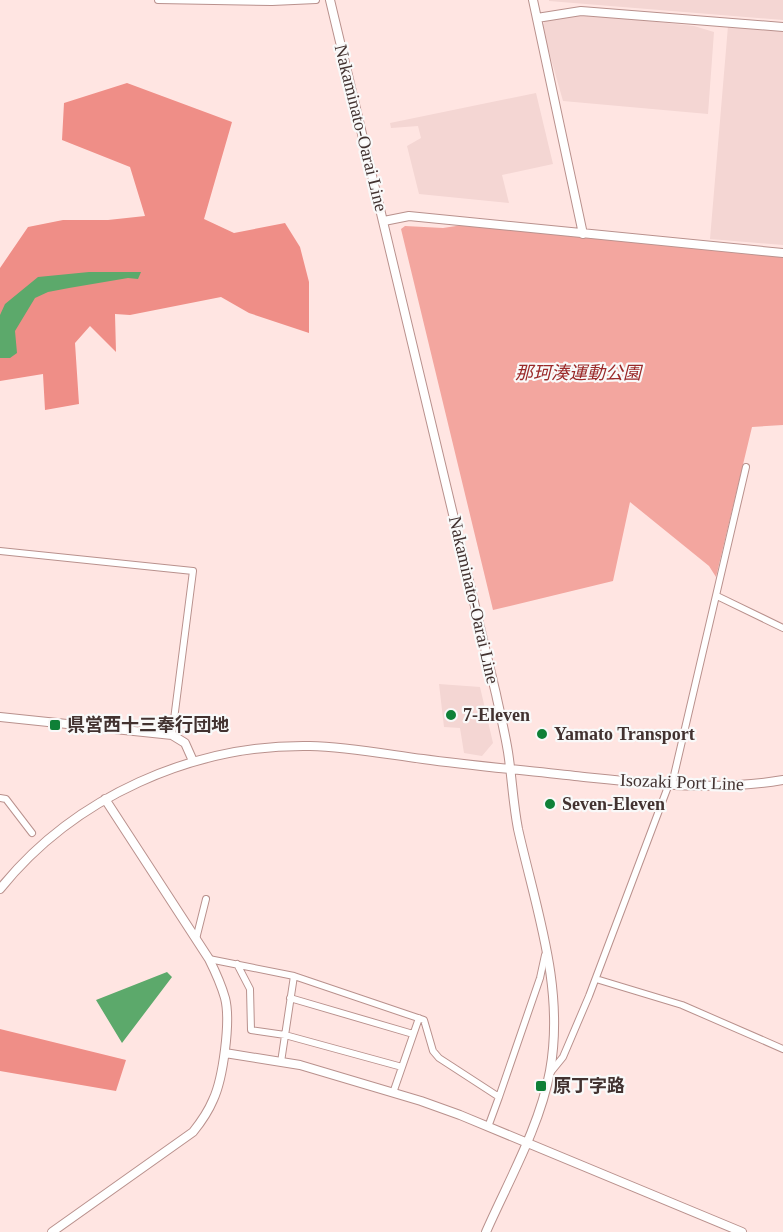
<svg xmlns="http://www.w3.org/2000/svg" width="783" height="1232" font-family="'Times New Roman','Noto Sans JP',serif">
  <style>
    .built { fill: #f4d6d3 }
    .green { fill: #f3a69f }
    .forest { fill: #ef8e87 }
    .water { fill: #5ca96b }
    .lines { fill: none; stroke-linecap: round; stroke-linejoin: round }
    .street-casing { stroke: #b9918d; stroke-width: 8 }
    .secondary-casing { stroke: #b9918d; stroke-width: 10 }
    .street { stroke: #fff; stroke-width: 6 }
    .secondary { stroke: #fff; stroke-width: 8 }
    .poi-dot { fill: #0f8037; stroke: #f9f9f9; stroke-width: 2 }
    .labels { text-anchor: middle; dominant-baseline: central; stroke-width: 4.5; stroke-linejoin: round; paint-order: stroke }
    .street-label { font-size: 18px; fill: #423230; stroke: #f9f9f9 }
    .park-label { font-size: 18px; font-style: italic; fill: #9a2929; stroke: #f9f9f9 }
    .poi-label { font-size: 18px; font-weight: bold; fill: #423230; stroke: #f9f9f9; text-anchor: start }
  </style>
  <rect width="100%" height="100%" fill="#ffe5e2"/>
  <!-- built -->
  <path class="built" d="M 549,0 L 783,0 L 783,20 L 549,1 Z
    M 583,14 L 694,26 L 714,32 L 708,114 L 563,101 L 542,27 L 547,16 Z
    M 728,26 L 783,31 L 783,245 L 710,239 Z
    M 536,93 L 553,164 L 502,175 L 509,203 L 419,194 L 407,146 L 421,138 L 418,126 L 391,128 L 390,123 Z
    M 439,684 L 480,687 L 493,743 L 482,756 L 464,753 L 460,728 L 444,727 Z"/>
  <!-- green -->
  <path class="green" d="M 476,223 L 783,253 L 783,425 L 752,427 L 716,577 L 709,566 L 630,502 L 613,581 L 493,610 L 401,229 L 405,226 L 443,228 Z"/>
  <!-- forest -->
  <path class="forest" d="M 127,83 L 232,122 L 204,219 L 234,233 L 285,223 L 300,247 L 309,282 L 309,333 L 249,313 L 221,297 L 130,315 L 115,314 L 116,352 L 90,326 L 75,343 L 79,404 L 45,410 L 43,374 L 0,381 L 0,268 L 28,227 L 63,220 L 108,220 L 145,216 L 130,167 L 62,140 L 64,103 Z
    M 0,1029 L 126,1060 L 116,1091 L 0,1071 Z"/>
  <!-- water -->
  <path class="water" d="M 89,272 L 141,272 L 138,279 L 128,278 L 69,288 L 48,292 L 35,298 L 15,331 L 17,353 L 10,358 L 0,358 L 0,315 L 5,304 L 38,277 Z
    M 167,972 L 172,977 L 122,1043 L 96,1000 Z"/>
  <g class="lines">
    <!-- street casing -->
    <g class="street-casing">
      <path id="street" d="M 158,0 L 272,2 L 316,0
        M 0,551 L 193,571 L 172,735
        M 717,596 L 783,628
        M 672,784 L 746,467
        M 0,798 L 6,799 L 32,833
        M 196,939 L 206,899
        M 209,959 L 294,976 L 424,1020 L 433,1051 L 439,1058 L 499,1097 L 488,1127
        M 237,964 L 250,989 L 251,1030 L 285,1035 L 402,1067
        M 596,979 L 682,1005 L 783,1049
        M 290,998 L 413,1034
        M 281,1062 L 294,976
        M 550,1073 L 563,1057 L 589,996 L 669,784
        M 393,1093 L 419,1018
        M 499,1097 L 540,978 L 545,955"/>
    </g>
    <!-- secondary casing -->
    <g class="secondary-casing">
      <path id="secondary" d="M 330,0 L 496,694 C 500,713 505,733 508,752 C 512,778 513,803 518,829 C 536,909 565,988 550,1071 C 540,1126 508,1182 486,1232
        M 533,0 L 583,234
        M 537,18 L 581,11 L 783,27
        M 384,221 L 409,216 L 783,253
        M 0,717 L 172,735 L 185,743 L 193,761
        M 0,889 C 74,797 193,744 310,746 C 348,747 385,754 423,759 C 473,766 524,770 575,776 C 644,783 715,792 783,780
        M 225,1053 L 300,1065 L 421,1101 L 460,1115 L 742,1232
        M 52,1232 L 193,1132 C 201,1122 208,1112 213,1100 C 223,1079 231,1021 225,998 C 221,984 215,971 209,959 L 105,799"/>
    </g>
    <!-- street -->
    <use href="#street" class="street"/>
    <!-- secondary -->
    <use href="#secondary" class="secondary"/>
  </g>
  <!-- markers -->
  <g class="poi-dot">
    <circle cx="451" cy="715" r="6"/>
    <rect x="49" y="719" width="12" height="12" rx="3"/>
    <circle cx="542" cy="734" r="6"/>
    <circle cx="550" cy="804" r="6"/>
    <rect x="535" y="1080" width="12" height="12" rx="3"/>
  </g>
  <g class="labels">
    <!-- street labels -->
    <g class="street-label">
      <text transform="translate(361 128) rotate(76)">Nakaminato-Oarai Line</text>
      <text transform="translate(474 600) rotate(77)">Nakaminato-Oarai Line</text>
      <text transform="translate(682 782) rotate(2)">Isozaki Port Line</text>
    </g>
    <!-- park labels -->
    <g class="park-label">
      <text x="578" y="373">那珂湊運動公園</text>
    </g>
    <!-- poi labels -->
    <g class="poi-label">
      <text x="463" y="715">7-Eleven</text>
      <text x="67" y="725">県営西十三奉行団地</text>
      <text x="554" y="734">Yamato Transport</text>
      <text x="562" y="804">Seven-Eleven</text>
      <text x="553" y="1086">原丁字路</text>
    </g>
  </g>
</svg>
